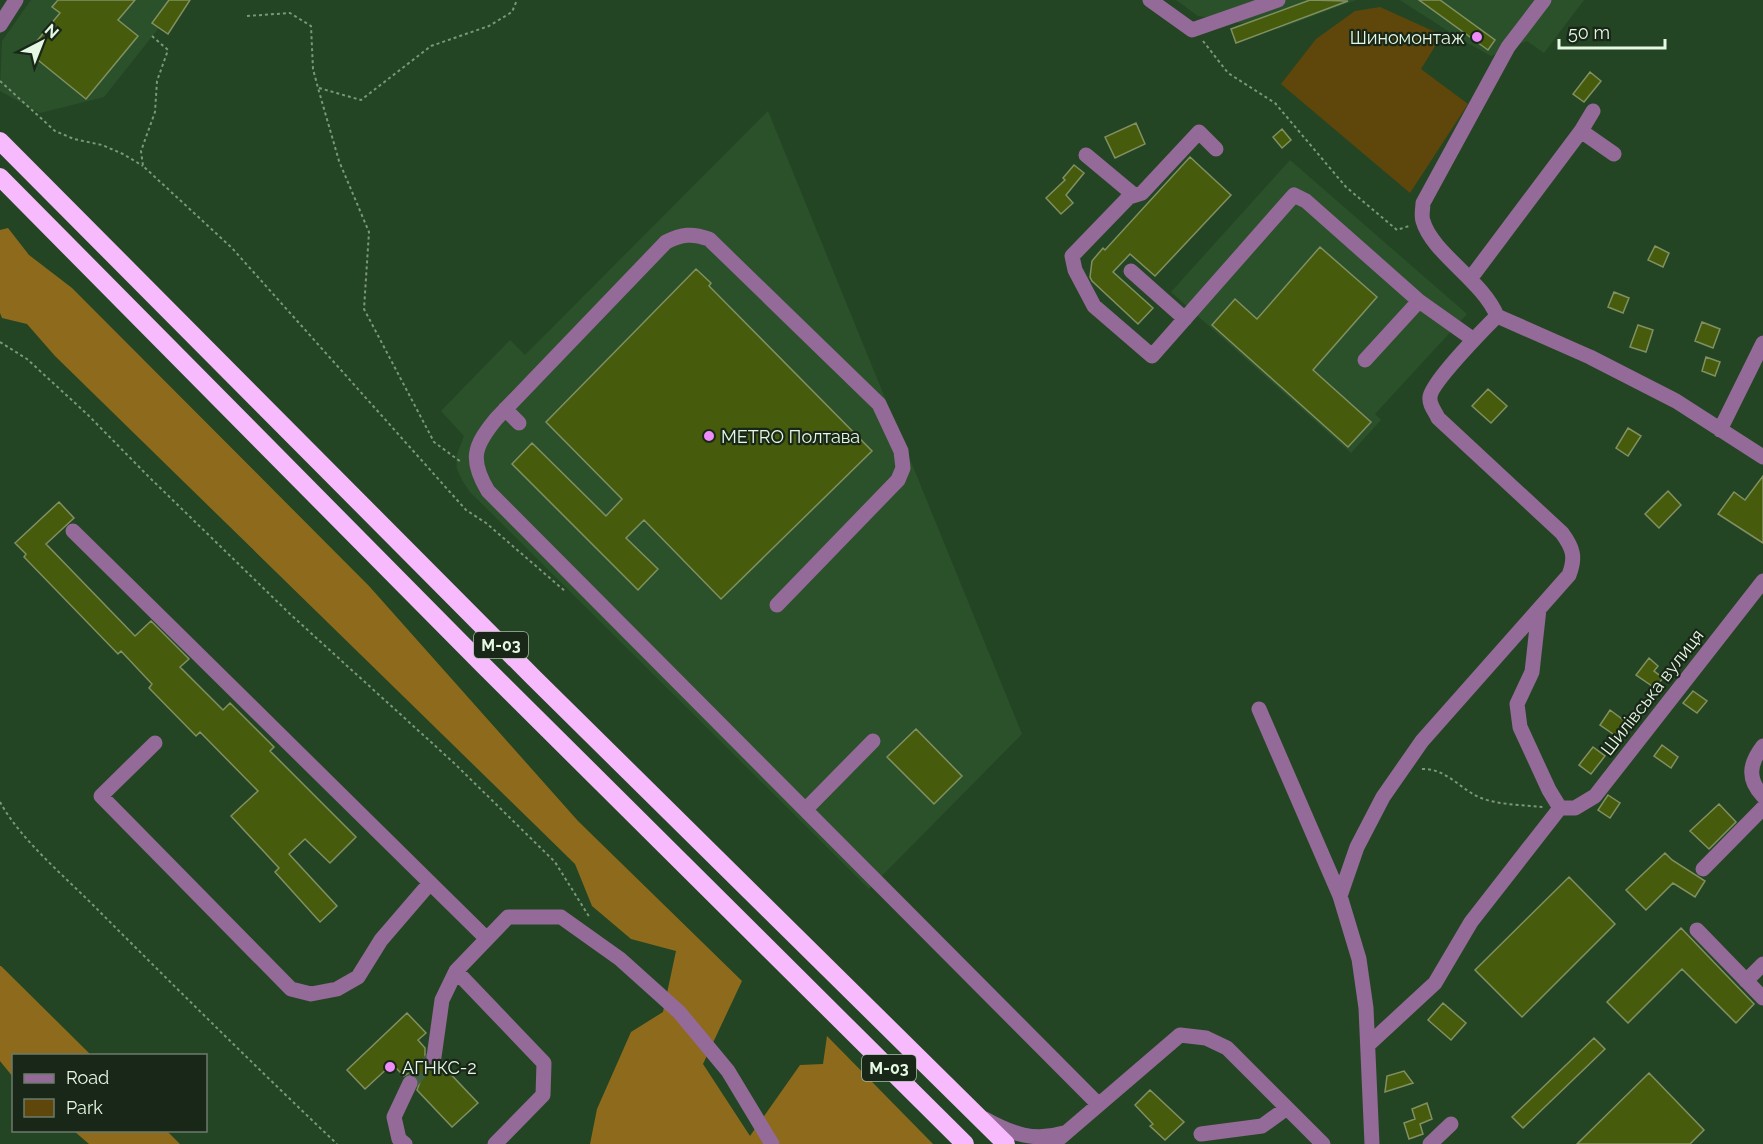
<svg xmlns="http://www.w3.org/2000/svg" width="1763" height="1144" font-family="Raleway,sans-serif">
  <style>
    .built { fill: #2b512a }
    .green { fill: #5f460b }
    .forest { fill: #8e6b1c }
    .building { fill: #475b0c; stroke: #819062; stroke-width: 1.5 }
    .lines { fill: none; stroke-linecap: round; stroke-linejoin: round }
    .minor-tunnel { stroke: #416041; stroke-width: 15; stroke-dasharray: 15 8; stroke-linecap: butt }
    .path { stroke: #7b967a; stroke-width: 2; stroke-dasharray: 3 3; stroke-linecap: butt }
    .minor { stroke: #946a98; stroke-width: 15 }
    .highway { stroke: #f7bafd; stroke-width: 18 }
    .poi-dot { fill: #ee8cf9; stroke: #192718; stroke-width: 2 }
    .labels { text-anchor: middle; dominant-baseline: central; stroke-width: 4.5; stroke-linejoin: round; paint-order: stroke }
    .shield { fill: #192718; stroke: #a8b9a6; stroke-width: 1.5 }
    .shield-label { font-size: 16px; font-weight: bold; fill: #e5f8e3 }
    .poi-label { font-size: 18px; fill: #e5f8e3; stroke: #192718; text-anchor: start }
    .street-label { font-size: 18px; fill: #e5f8e3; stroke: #192718 }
  </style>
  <rect width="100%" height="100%" fill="#244524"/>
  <!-- built -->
  <path class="built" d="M 31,0 L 181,0 L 104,97 L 40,113 L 0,91 L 2,41 Z
    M 1176,0 L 1356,0 L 1278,29 L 1198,16 Z
    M 1400,0 L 1584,0 L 1544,53 L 1527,41 L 1491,56 L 1462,40 Z
    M 768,111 L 1022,734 L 869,889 L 470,492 L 462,480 L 457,469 L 456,457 L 464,436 L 441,411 L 510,340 L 525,355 Z
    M 1290,160 L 1467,314 L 1375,414 L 1381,420 L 1351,453 L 1171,292 Z"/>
  <!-- green -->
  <path class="green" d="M 1380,7 L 1442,35 L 1421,69 L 1468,104 L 1410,193 L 1281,84 L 1316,39 L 1355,11 Z"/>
  <!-- forest -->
  <path class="forest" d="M 8,228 L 29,255 L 72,288 L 369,586 L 578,821 L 742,981 L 703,1064 L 750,1136 L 800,1065 L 823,1064 L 827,1036 L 933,1144 L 590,1144 L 597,1109 L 631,1032 L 663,1012 L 676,951 L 631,939 L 592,906 L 575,864 L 55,356 L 27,324 L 2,318 L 0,313 L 0,230 Z
    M 0,966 L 1,966 L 91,1055 L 14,1056 L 13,1077 L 0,1061 Z
    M 74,1131 L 167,1131 L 180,1144 L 89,1144 Z"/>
  <!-- building -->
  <path class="building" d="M 58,0 L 135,0 L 118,20 L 138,36 L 86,99 L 28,52 L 60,13 L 52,7 Z
    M 169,0 L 190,0 L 168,34 L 152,23 Z
    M 1310,0 L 1348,1 L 1236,43 L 1231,29 Z
    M 1419,0 L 1440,0 L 1495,40 L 1488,50 Z
    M 1590,72 L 1601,81 L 1584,102 L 1573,94 Z
    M 1136,123 L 1145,144 L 1115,158 L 1105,137 Z
    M 1282,129 L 1291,140 L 1282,148 L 1273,137 Z
    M 1190,157 L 1231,195 L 1155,276 L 1130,254 L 1113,272 L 1153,308 L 1138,324 L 1092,281 L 1090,277 L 1092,261 L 1103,248 L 1105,250 Z
    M 1074,165 L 1084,173 L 1066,195 L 1073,203 L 1061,214 L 1046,198 L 1065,180 L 1063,178 Z
    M 1655,246 L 1669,253 L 1663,267 L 1648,260 Z
    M 1320,247 L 1377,297 L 1313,370 L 1371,422 L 1348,447 L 1212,325 L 1235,299 L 1257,319 Z
    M 696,269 L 711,283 L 709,286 L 872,451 L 721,599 L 644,520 L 626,538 L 658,569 L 638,590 L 512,464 L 532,443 L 606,516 L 622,499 L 546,422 Z
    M 1614,292 L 1629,298 L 1623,313 L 1608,307 Z
    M 1702,322 L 1720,329 L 1713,348 L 1695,341 Z
    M 1638,325 L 1653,330 L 1646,352 L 1630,347 Z
    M 1706,357 L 1720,362 L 1715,376 L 1702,371 Z
    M 1488,389 L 1507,406 L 1491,423 L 1472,406 Z
    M 1628,428 L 1641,436 L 1628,456 L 1616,448 Z
    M 1763,476 L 1763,543 L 1718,514 L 1734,492 L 1745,500 Z
    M 1668,491 L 1681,505 L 1659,528 L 1645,514 Z
    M 59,502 L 74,518 L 46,544 L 135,636 L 151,621 L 189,659 L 180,667 L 223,710 L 230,703 L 274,747 L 270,751 L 356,837 L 330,863 L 305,839 L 289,854 L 337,906 L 320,922 L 275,872 L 279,868 L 231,816 L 258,791 L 200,732 L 196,736 L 149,688 L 152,684 L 121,651 L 118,654 L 24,557 L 26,554 L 15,543 Z
    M 1649,658 L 1658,666 L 1654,671 L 1663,678 L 1655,688 L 1636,675 Z
    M 1693,691 L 1707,701 L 1697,713 L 1683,703 Z
    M 1610,710 L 1626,722 L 1616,736 L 1600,725 Z
    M 916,729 L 962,776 L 934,804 L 887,757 Z
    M 1662,745 L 1678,757 L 1671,768 L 1654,756 Z
    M 1593,747 L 1605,756 L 1591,774 L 1579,765 Z
    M 1608,795 L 1620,803 L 1610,818 L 1598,810 Z
    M 1719,804 L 1736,822 L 1709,849 L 1690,831 Z
    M 1665,853 L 1672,860 L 1705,881 L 1695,897 L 1673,883 L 1646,910 L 1626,890 Z
    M 1569,877 L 1615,924 L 1522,1017 L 1475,970 Z
    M 1681,928 L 1754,1004 L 1736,1023 L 1682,969 L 1628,1023 L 1607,1002 Z
    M 1443,1003 L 1466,1023 L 1451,1040 L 1428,1020 Z
    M 407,1013 L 426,1033 L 418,1040 L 425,1048 L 425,1060 L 428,1064 L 433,1067 L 441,1064 L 478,1103 L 452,1127 L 417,1090 L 420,1082 L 415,1074 L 409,1073 L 404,1076 L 392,1064 L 365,1089 L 347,1070 Z
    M 1594,1038 L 1605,1049 L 1523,1128 L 1512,1117 Z
    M 1404,1071 L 1413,1083 L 1385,1092 L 1387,1076 Z
    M 1649,1073 L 1704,1130 L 1690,1144 L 1577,1144 Z
    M 1150,1090 L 1184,1122 L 1165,1140 L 1150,1126 L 1153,1124 L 1135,1105 Z
    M 1427,1103 L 1432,1119 L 1420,1124 L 1423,1134 L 1409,1139 L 1404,1123 L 1415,1119 L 1412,1109 Z"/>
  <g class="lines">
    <!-- minor-tunnel -->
    <path class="minor-tunnel" d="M 410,1083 L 434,1057"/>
    <!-- path -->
    <path class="path" d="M 247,16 L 290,13 L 311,26 L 313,69 L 318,88 L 339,161 L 369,232 L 364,309 L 434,442 L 461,462
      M 152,36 L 168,50 L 157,81 L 155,112 L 141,151 L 143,166 L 232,248 L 466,510 L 486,523 L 566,592
      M 1203,41 L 1228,73 L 1275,103 L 1346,187 L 1397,230 L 1409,226
      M 0,81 L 55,131 L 74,139 L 102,145 L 123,154 L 143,166
      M 319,88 L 361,100 L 431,46 L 489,26 L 512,12 L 517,0
      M 0,342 L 27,359 L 87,414 L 149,477 L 290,614 L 454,763 L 555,862 L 590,918
      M 1422,769 C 1446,768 1461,790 1481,798 C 1500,805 1523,805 1543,807
      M 0,802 C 22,842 69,880 101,913 C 179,991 257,1068 337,1144"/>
    <!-- minor -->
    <path class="minor" d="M 1150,0 L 1192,30 L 1278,0
      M 0,25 L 16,0
      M 1581,131 L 1614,154
      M 1216,149 L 1199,132 L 1142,193 L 1129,197 L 1072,256 L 1075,270 L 1094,306 L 1152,356 L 1294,195 L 1306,201 L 1419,301
      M 1086,155 L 1134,195
      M 1131,271 L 1185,319
      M 1470,279 L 1581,131 L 1593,111
      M 1497,316 L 1590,357 L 1676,401 L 1763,457
      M 1365,360 L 1419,301 L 1474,340
      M 505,409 L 519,423
      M 1720,430 L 1763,343
      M 73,531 L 487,939
      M 777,605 L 898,480 L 903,468 L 901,451 L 879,404 L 709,239 C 692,233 682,234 666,242 L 496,419 C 474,446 469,459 488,491 L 1098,1104
      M 1539,609 L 1532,672 L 1517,704 L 1520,727 L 1549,790 L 1560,808
      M 1259,709 L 1340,896 L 1359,959 L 1366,1008 L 1372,1144
      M 155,743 L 101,796 L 291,989 L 311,994 L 337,989 L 358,977 L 381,940 L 430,883
      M 1763,746 C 1749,764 1747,779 1763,796
      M 1560,808 L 1575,808 L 1595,796 L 1763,581
      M 806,809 L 873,741
      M 1703,869 L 1763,808
      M 1340,896 L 1357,847 L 1383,797 L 1422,741 L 1569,575 C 1576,557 1573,548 1562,533 L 1438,418 C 1435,411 1429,405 1430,397 C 1431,383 1484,329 1497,316 C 1483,281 1432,253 1423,221 C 1421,216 1423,208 1423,203 L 1508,47 L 1544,0
      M 1697,930 L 1763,998
      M 456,971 L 544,1063 L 543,1095 L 495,1144
      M 1746,981 L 1763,964
      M 1368,1045 L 1435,983 L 1471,922 L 1560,808
      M 434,1057 L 442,1000 L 456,971 L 508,917 L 561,917 L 620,959 L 679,1012 L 728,1071 L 772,1144
      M 985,1119 C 1012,1134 1034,1142 1064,1133
      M 1201,1134 L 1262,1126 L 1287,1108
      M 405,1144 L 399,1139 L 394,1117 L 410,1083
      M 1053,1144 L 1180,1035 L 1206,1038 L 1227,1048 L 1323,1144
      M 1430,1144 L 1451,1124"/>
    <!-- highway -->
    <path class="highway" d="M 0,141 L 534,678 L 1006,1144
      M 0,177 L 483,665 L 965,1144"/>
  </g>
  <!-- markers -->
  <g class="poi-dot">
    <circle cx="1477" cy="37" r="6"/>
    <circle cx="709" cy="436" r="6"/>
    <circle cx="390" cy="1067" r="6"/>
  </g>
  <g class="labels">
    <!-- shield labels -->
    <g class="shield">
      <rect x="474" y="632" width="54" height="26" rx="4.5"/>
      <rect x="862" y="1055" width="54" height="26" rx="4.5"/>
    </g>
    <g class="shield-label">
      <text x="501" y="645">М-03</text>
      <text x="889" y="1068">М-03</text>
    </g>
    <!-- poi labels -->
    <g class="poi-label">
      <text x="1465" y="37" text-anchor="end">Шиномонтаж</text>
      <text x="721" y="436">METRO Полтава</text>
      <text x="402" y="1067">АГНКС-2</text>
    </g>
    <!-- street labels -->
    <g class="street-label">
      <text transform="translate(1652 692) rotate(-52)">Шилівська вулиця</text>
    </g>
  </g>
  <!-- legend -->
  <rect x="12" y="1054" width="195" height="78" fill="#192718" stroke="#6b7b69" stroke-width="1.5"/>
  <rect x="24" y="1074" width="30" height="9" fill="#946a98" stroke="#6b7b69" stroke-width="1.5"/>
  <text x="66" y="1084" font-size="18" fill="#e5f8e3">Road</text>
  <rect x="24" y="1099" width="30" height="18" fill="#5f460b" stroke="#6b7b69" stroke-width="1.5"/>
  <text x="66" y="1114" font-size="18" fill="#e5f8e3">Park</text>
  <!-- north arrow -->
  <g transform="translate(42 42) rotate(42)" stroke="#192718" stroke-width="4.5" paint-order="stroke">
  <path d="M0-4.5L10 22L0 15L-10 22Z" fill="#e5f8e3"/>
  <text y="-9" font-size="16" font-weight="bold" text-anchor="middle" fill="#e5f8e3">N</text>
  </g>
  <!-- scale -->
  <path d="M1559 39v9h106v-9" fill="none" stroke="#e5f8e3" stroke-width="3"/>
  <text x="1568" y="39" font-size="18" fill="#e5f8e3" stroke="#192718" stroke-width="4.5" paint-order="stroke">50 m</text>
</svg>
